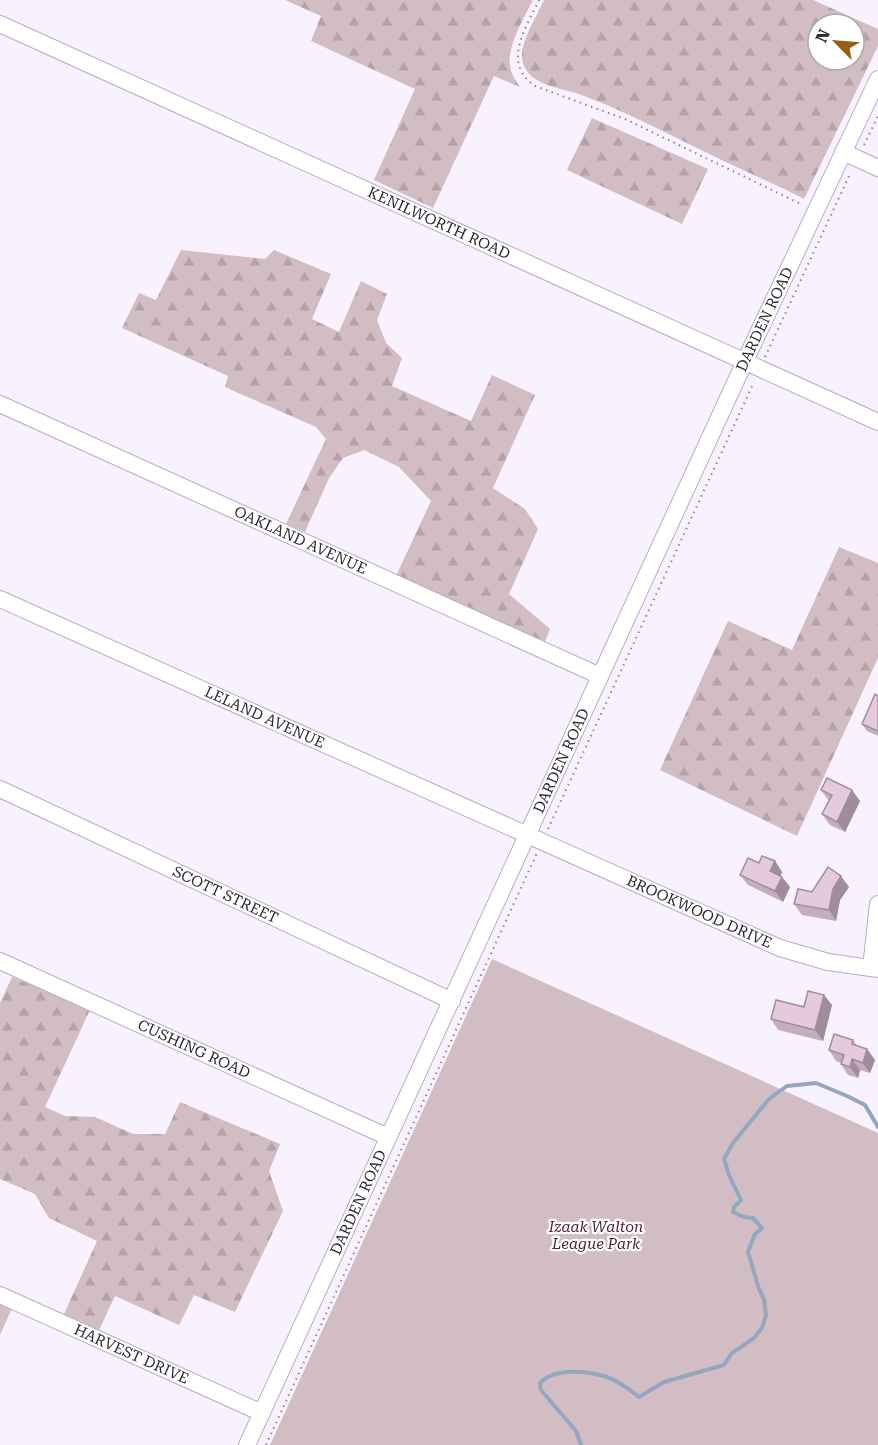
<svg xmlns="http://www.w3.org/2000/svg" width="878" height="1445" font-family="'Roboto Serif',serif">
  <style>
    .forest { fill: url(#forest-firs); fill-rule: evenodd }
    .park { fill: #d1bdc3 }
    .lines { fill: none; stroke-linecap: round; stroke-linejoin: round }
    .stream { stroke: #95a7bf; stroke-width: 4 }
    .minor-casing { stroke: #b8abc7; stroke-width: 18 }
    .path { stroke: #8c8692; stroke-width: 2; stroke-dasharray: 1.5 4.5; stroke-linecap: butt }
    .minor { stroke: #fff; stroke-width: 16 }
    .wall { fill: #c4adc0 }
    .shaded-wall { fill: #a08d9c }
    .building { fill: #e4c9df; stroke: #a08d9c; stroke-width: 1.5 }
    .labels { text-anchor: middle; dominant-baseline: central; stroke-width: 4.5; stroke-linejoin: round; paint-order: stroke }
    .street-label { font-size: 15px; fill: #2d2833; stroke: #fff }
    .park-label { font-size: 15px; font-style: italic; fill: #4b1f31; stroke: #fff }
  </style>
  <defs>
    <pattern id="forest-firs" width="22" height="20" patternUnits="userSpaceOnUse" patternTransform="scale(1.5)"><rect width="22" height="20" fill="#d1bdc3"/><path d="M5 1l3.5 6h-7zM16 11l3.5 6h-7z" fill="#b4a2a8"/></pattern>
  </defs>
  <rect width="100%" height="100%" fill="#f8f2fe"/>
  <!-- forest -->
  <path class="forest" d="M 285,0 L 533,0 C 524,18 507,46 510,66 C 511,74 516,81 520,87 L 494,76 L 433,208 L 374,180 L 415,89 L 311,41 L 321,16 Z
    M 544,0 L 813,0 L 878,29 L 878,46 L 804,199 C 771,182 737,168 705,152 C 662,131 621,109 576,93 C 557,87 530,85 523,63 C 517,47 537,16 544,0 ZM 818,24 L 854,24 L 854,60 L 818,60 Z
    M 592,118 L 708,169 L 682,224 L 567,170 Z
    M 181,250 L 265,259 L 274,250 L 331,274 L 312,319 L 339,332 L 361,281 L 387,294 L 377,320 L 386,343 L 402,358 L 392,386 L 471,421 L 492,375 L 535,395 L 493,488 L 525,509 L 538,529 L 509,594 L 550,629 L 544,644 L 396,576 L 431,501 L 399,467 L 364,450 L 343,458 L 329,478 L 305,532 L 286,524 L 326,439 L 316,427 L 225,387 L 228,376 L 122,328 L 139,293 L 156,300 Z
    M 839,547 L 878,563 L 878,658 L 797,836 L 660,770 L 728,621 L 792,650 Z
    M 12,977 L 90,1010 L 45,1107 L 65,1116 L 95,1117 L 133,1134 L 165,1134 L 180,1102 L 280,1144 L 269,1171 L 283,1211 L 235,1312 L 194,1295 L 179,1325 L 115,1296 L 99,1330 L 64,1314 L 97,1241 L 49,1218 L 35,1194 L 0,1179 L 0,1003 Z
    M 0,1286 L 18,1295 L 0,1335 Z"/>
  <!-- park -->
  <path class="park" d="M 492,959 L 878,1133 L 878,1445 L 270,1445 Z"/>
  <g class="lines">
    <!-- stream -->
    <path class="stream" d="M 581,1445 L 576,1431 L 541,1390 L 540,1383 C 555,1367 588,1371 607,1377 C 619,1381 630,1390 639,1397 L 664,1382 L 724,1365 L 731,1354 L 754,1338 L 762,1328 L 766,1315 L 764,1299 L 759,1289 L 748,1252 L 755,1234 L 762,1228 L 753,1218 L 744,1217 L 733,1212 L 734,1207 L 741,1200 L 729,1175 L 724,1159 L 733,1143 L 769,1099 L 787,1086 L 816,1083 L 847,1096 L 865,1105 L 878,1127"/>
    <!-- minor casing -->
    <g class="minor-casing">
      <g id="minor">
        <path id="s1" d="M 0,24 L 878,422"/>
        <path d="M 843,152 L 878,168"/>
        <path id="s2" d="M 0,404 L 600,676"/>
        <path id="s3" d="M 0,599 L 780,948 L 828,962 L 878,969"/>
        <path id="s4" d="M 0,789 L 452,1001"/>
        <path id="s5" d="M 0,961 L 388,1137"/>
        <path d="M 871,968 L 878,904"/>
        <path id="s6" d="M 0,1295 L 262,1413"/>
        <path id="s7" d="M 247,1445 L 745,361 L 878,79"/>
      </g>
    </g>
    <!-- path -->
    <path class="path" d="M 539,0 C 526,28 501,63 535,86 L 625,119 L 803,205
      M 864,145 L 878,116
      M 765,357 L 851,172
      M 548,829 L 754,382
      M 266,1445 L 537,853"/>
    <!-- minor -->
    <use href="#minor" class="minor"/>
  </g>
  <!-- wall -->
  <path class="wall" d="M 878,696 L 878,736 L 867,731 L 862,724 Z
    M 821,790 L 860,801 L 845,832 L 830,825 L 822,814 L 829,801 Z
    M 775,861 L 782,872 L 781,876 L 782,877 L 790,887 L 783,902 L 748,885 L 740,875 L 759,863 Z
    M 849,887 L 840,900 L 836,921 L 802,915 L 794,904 Z
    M 824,995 L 832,1005 L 823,1041 L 778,1030 L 771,1019 L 804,1007 Z
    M 853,1040 L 857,1046 L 867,1049 L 875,1060 L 870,1073 L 860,1070 L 858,1078 L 848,1075 L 841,1064 L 841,1063 L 836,1061 L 829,1050 Z"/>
  <!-- shaded-wall -->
  <path class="shaded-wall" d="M 852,790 L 860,801 L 845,832 L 837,822 Z
    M 775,861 L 782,872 L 778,882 L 770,871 Z
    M 841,876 L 849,887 L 840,900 L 836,921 L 829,910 L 833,889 Z
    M 782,877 L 790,887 L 783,902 L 775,891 Z
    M 824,995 L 832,1005 L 823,1041 L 815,1030 Z
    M 867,1049 L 875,1060 L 870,1073 L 863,1063 Z
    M 852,1059 L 860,1070 L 858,1078 L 850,1067 Z"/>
  <!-- building -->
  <path class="building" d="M 875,694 L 878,696 L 878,731 L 862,724 Z
    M 827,778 L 852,790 L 837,822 L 822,814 L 832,795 L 821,790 Z
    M 762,856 L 775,861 L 770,871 L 782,877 L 775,891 L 740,875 L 748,858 L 759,863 Z
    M 828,867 L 841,876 L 833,889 L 829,910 L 794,904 L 798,889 L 812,892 Z
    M 808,991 L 824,995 L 815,1030 L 771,1019 L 776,1000 L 804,1007 Z
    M 834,1034 L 853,1040 L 852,1044 L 867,1049 L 863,1063 L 852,1059 L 850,1067 L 841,1064 L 844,1055 L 829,1050 Z"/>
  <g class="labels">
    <!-- street labels -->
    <g class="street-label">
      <text stroke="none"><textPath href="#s1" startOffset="482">KENILWORTH ROAD</textPath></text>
      <text stroke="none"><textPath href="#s7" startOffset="1239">DARDEN ROAD</textPath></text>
      <text stroke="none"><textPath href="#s2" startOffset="330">OAKLAND AVENUE</textPath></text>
      <text stroke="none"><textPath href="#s3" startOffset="290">LELAND AVENUE</textPath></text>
      <text stroke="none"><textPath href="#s7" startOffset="753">DARDEN ROAD</textPath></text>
      <text stroke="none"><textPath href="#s4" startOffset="249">SCOTT STREET</textPath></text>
      <text stroke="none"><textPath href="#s3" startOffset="766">BROOKWOOD DRIVE</textPath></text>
      <text stroke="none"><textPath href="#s5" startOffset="213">CUSHING ROAD</textPath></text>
      <text stroke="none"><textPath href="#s7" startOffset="267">DARDEN ROAD</textPath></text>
      <text stroke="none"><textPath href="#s6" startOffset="144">HARVEST DRIVE</textPath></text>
    </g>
    <!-- park labels -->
    <g class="park-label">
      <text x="596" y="1227">Izaak Walton<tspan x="596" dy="17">League Park</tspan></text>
    </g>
  </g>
  <!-- north arrow -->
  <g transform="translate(836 42) rotate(295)"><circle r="28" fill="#ffffff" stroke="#aba9ad" stroke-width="1.5"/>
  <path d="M0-4.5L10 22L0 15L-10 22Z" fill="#926010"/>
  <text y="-9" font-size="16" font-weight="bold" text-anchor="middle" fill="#2d2833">N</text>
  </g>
</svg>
